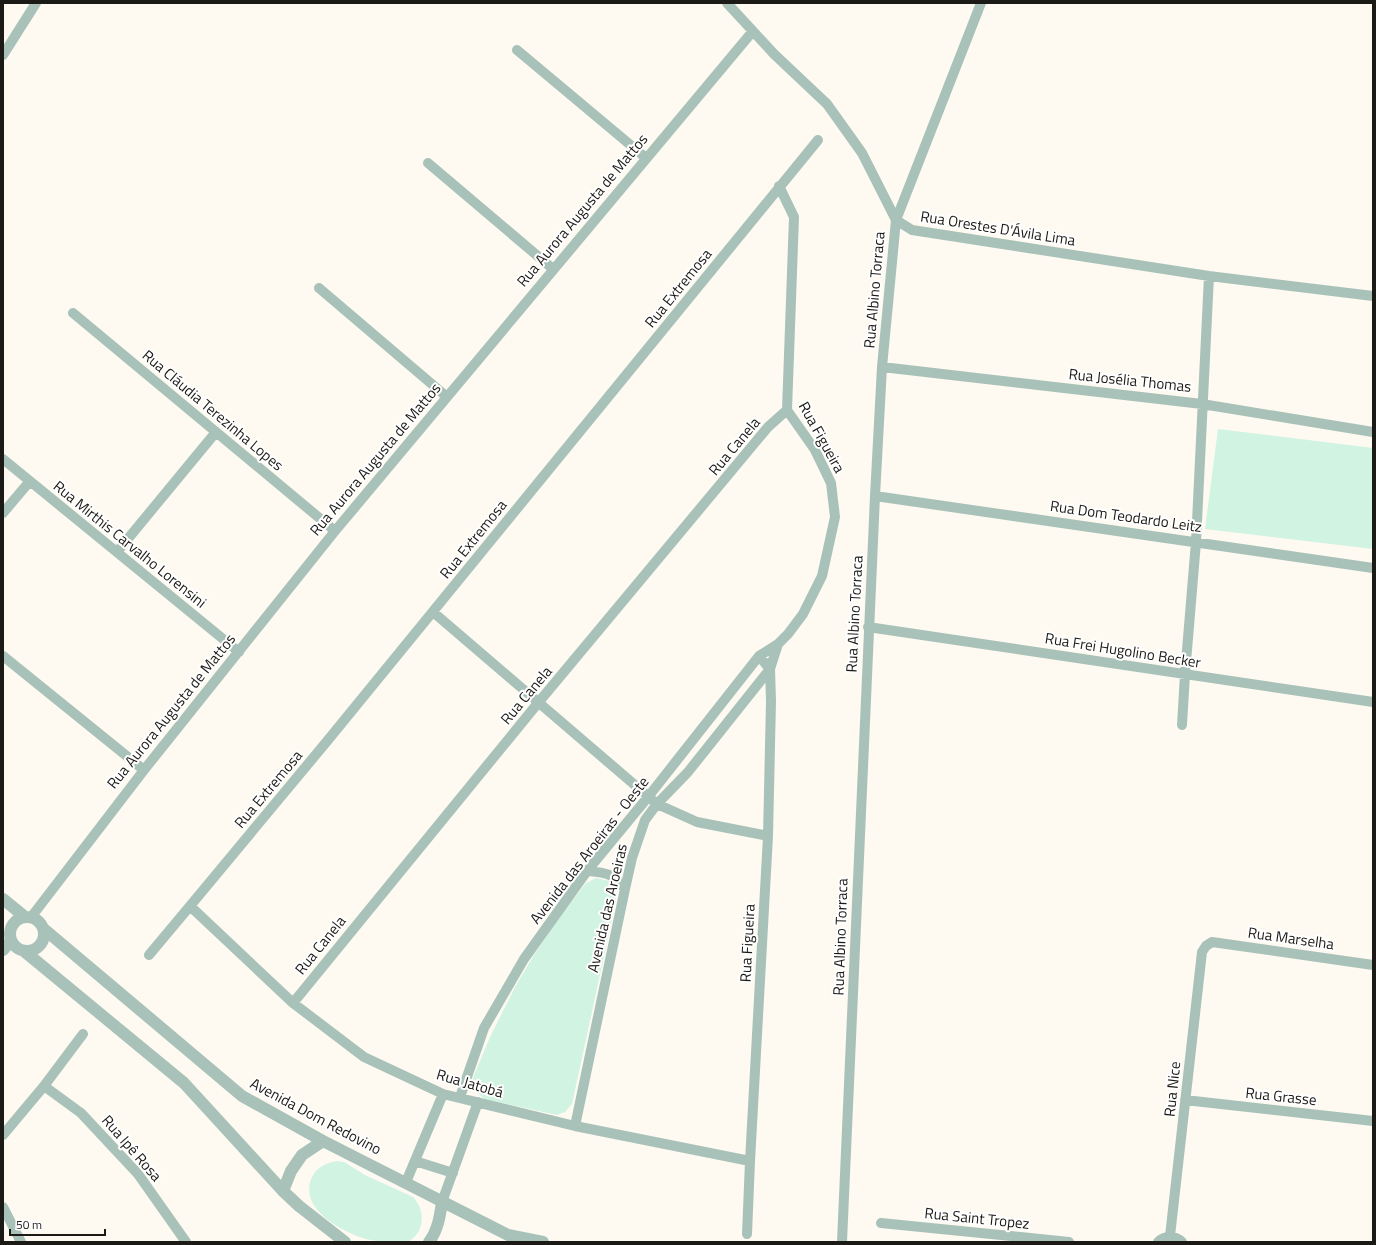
<svg xmlns="http://www.w3.org/2000/svg" width="1376" height="1245" font-family="'Titillium Web',sans-serif">
  <style>
    .green { fill: #d1f3e2 }
    .lines { fill: none; stroke-linecap: round; stroke-linejoin: round }
    .minor { stroke: #a9c2b9; stroke-width: 10 }
    .tertiary { stroke: #a9c2b9; stroke-width: 12 }
    .labels { text-anchor: middle; dominant-baseline: central; stroke-width: 4; stroke-linejoin: round; paint-order: stroke }
    .street-label { font-size: 15px; fill: #1c1a16; stroke: #fff }
  </style>
  <rect width="100%" height="100%" fill="#fefaf1"/>
  <!-- green -->
  <path class="green" d="M 1218,429 L 1373,448 L 1373,549 L 1205,529 Z
    M 596,878 L 609,881 L 615,890 L 616,901 L 572,1104 L 565,1112 L 557,1115 L 484,1099 L 475,1090 L 472,1080 L 491,1035 L 515,987 L 534,955 L 561,915 L 586,883 Z
    M 337,1161 L 344,1162 L 365,1175 L 413,1197 C 426,1211 425,1232 408,1242 C 386,1242 369,1243 348,1232 C 328,1222 300,1203 312,1177 C 317,1167 326,1163 337,1161 Z"/>
  <g class="lines">
    <!-- minor -->
    <path class="minor" d="M 727,3 L 774,54 L 827,104 L 862,153 L 896,220 L 912,230 L 1209,276 L 1373,296
      M 517,50 L 646,158
      M 3,55 L 36,3
      M 428,163 L 553,269
      M 319,288 L 447,397
      M 73,313 L 335,531
      M 882,367 L 1202,404 L 1373,432
      M 3,459 L 239,652
      M 875,496 L 1373,568
      M 3,513 L 30,481
      M 117,552 L 216,432
      M 433,612 L 657,804 L 697,822 L 768,836
      M 868,627 L 1373,702
      M 3,656 L 144,770
      M 1182,725 L 1185,674 L 1196,542 L 1209,276
      M 587,871 C 608,873 612,873 625,889
      M 190,906 L 293,1003 L 364,1057 L 443,1094 L 575,1126 L 750,1161
      M 32,916 L 144,770 L 335,531 L 753,31
      M 149,955 L 190,906 L 328,740 L 818,140
      M 293,1003 L 538,703 L 768,427 L 787,410
      M 44,1086 L 81,1113 L 138,1174 L 186,1242
      M 460,1097 L 484,1028 L 524,959 L 587,871 L 648,797 L 759,656 L 778,644 L 788,634 L 803,614 L 822,576 L 835,517 L 831,483 L 815,450 L 787,410 L 794,217 L 779,186
      M 1185,1100 L 1373,1121
      M 575,1126 L 625,889 L 632,858 L 645,820 L 657,804 L 688,772 L 770,669 L 778,644
      M 3,1135 L 44,1086 L 83,1034
      M 415,1161 L 453,1173
      M 406,1182 L 443,1094
      M 442,1202 L 478,1102
      M 3,1207 L 21,1242
      M 881,1223 L 1069,1242
      M 747,1234 L 750,1161 L 768,836 L 771,701 L 770,669 L 759,656
      M 1170,1236 L 1202,952 L 1206,946 L 1212,942 L 1373,965
      M 842,1242 L 875,496 L 882,367 L 896,220 L 981,3
      M 1158,1242 C 1165,1235 1175,1235 1182,1242"/>
    <!-- tertiary -->
    <path class="tertiary" d="M 3,899 L 25,917
      M10 934a17 17 0 1 1 34 0a17 17 0 1 1-34 0Z
      M 44,929 L 242,1096 L 323,1141 L 508,1235 L 543,1242
      M 3,950 L 11,941
      M 24,951 L 184,1083 L 283,1191 L 299,1206 L 345,1242
      M 283,1191 L 291,1171 L 302,1155 L 323,1141
      M 429,1242 C 438,1230 440,1216 442,1202"/>
  </g>
  <g class="labels">
    <!-- street labels -->
    <g class="street-label">
      <text transform="translate(582 210) rotate(-50)">Rua Aurora Augusta de Mattos</text>
      <text transform="translate(998 228) rotate(9)">Rua Orestes D'Ávila Lima</text>
      <text transform="translate(678 288) rotate(-51)">Rua Extremosa</text>
      <text transform="translate(874 290) rotate(-85)">Rua Albino Torraca</text>
      <text transform="translate(1130 380) rotate(6)">Rua Josélia Thomas</text>
      <text transform="translate(213 410) rotate(40)">Rua Cláudia Terezinha Lopes</text>
      <text transform="translate(822 437) rotate(61)">Rua Figueira</text>
      <text transform="translate(734 446) rotate(-50)">Rua Canela</text>
      <text transform="translate(375 459) rotate(-50)">Rua Aurora Augusta de Mattos</text>
      <text transform="translate(1126 516) rotate(8)">Rua Dom Teodardo Leitz</text>
      <text transform="translate(473 539) rotate(-51)">Rua Extremosa</text>
      <text transform="translate(130 544) rotate(39)">Rua Mirthis Carvalho Lorensini</text>
      <text transform="translate(854 614) rotate(-87)">Rua Albino Torraca</text>
      <text transform="translate(1123 650) rotate(9)">Rua Frei Hugolino Becker</text>
      <text transform="translate(526 695) rotate(-50)">Rua Canela</text>
      <text transform="translate(171 711) rotate(-51)">Rua Aurora Augusta de Mattos</text>
      <text transform="translate(268 789) rotate(-50)">Rua Extremosa</text>
      <text transform="translate(589 850) rotate(-52)">Avenida das Aroeiras - Oeste</text>
      <text transform="translate(607 908) rotate(-77)">Avenida das Aroeiras</text>
      <text transform="translate(840 937) rotate(-88)">Rua Albino Torraca</text>
      <text transform="translate(1291 938) rotate(8)">Rua Marselha</text>
      <text transform="translate(747 943) rotate(-87)">Rua Figueira</text>
      <text transform="translate(320 945) rotate(-51)">Rua Canela</text>
      <text transform="translate(470 1083) rotate(16)">Rua Jatobá</text>
      <text transform="translate(1172 1089) rotate(-84)">Rua Nice</text>
      <text transform="translate(1281 1096) rotate(6)">Rua Grasse</text>
      <text transform="translate(316 1116) rotate(28)">Avenida Dom Redovino</text>
      <text transform="translate(132 1148) rotate(49)">Rua Ipê Rosa</text>
      <text transform="translate(977 1218) rotate(6)">Rua Saint Tropez</text>
    </g>
  </g>
  <!-- border -->
  <rect width="1376" height="1245" fill="none" stroke="#1c1a16" stroke-width="8"/>
  <!-- scale -->
  <path d="M10 1229v6h95v-6" fill="none" stroke="#1c1a16" stroke-width="2"/>
  <text x="16" y="1229" font-size="12" fill="#1c1a16" stroke="#ffffff" stroke-width="3" paint-order="stroke">50 m</text>
</svg>
